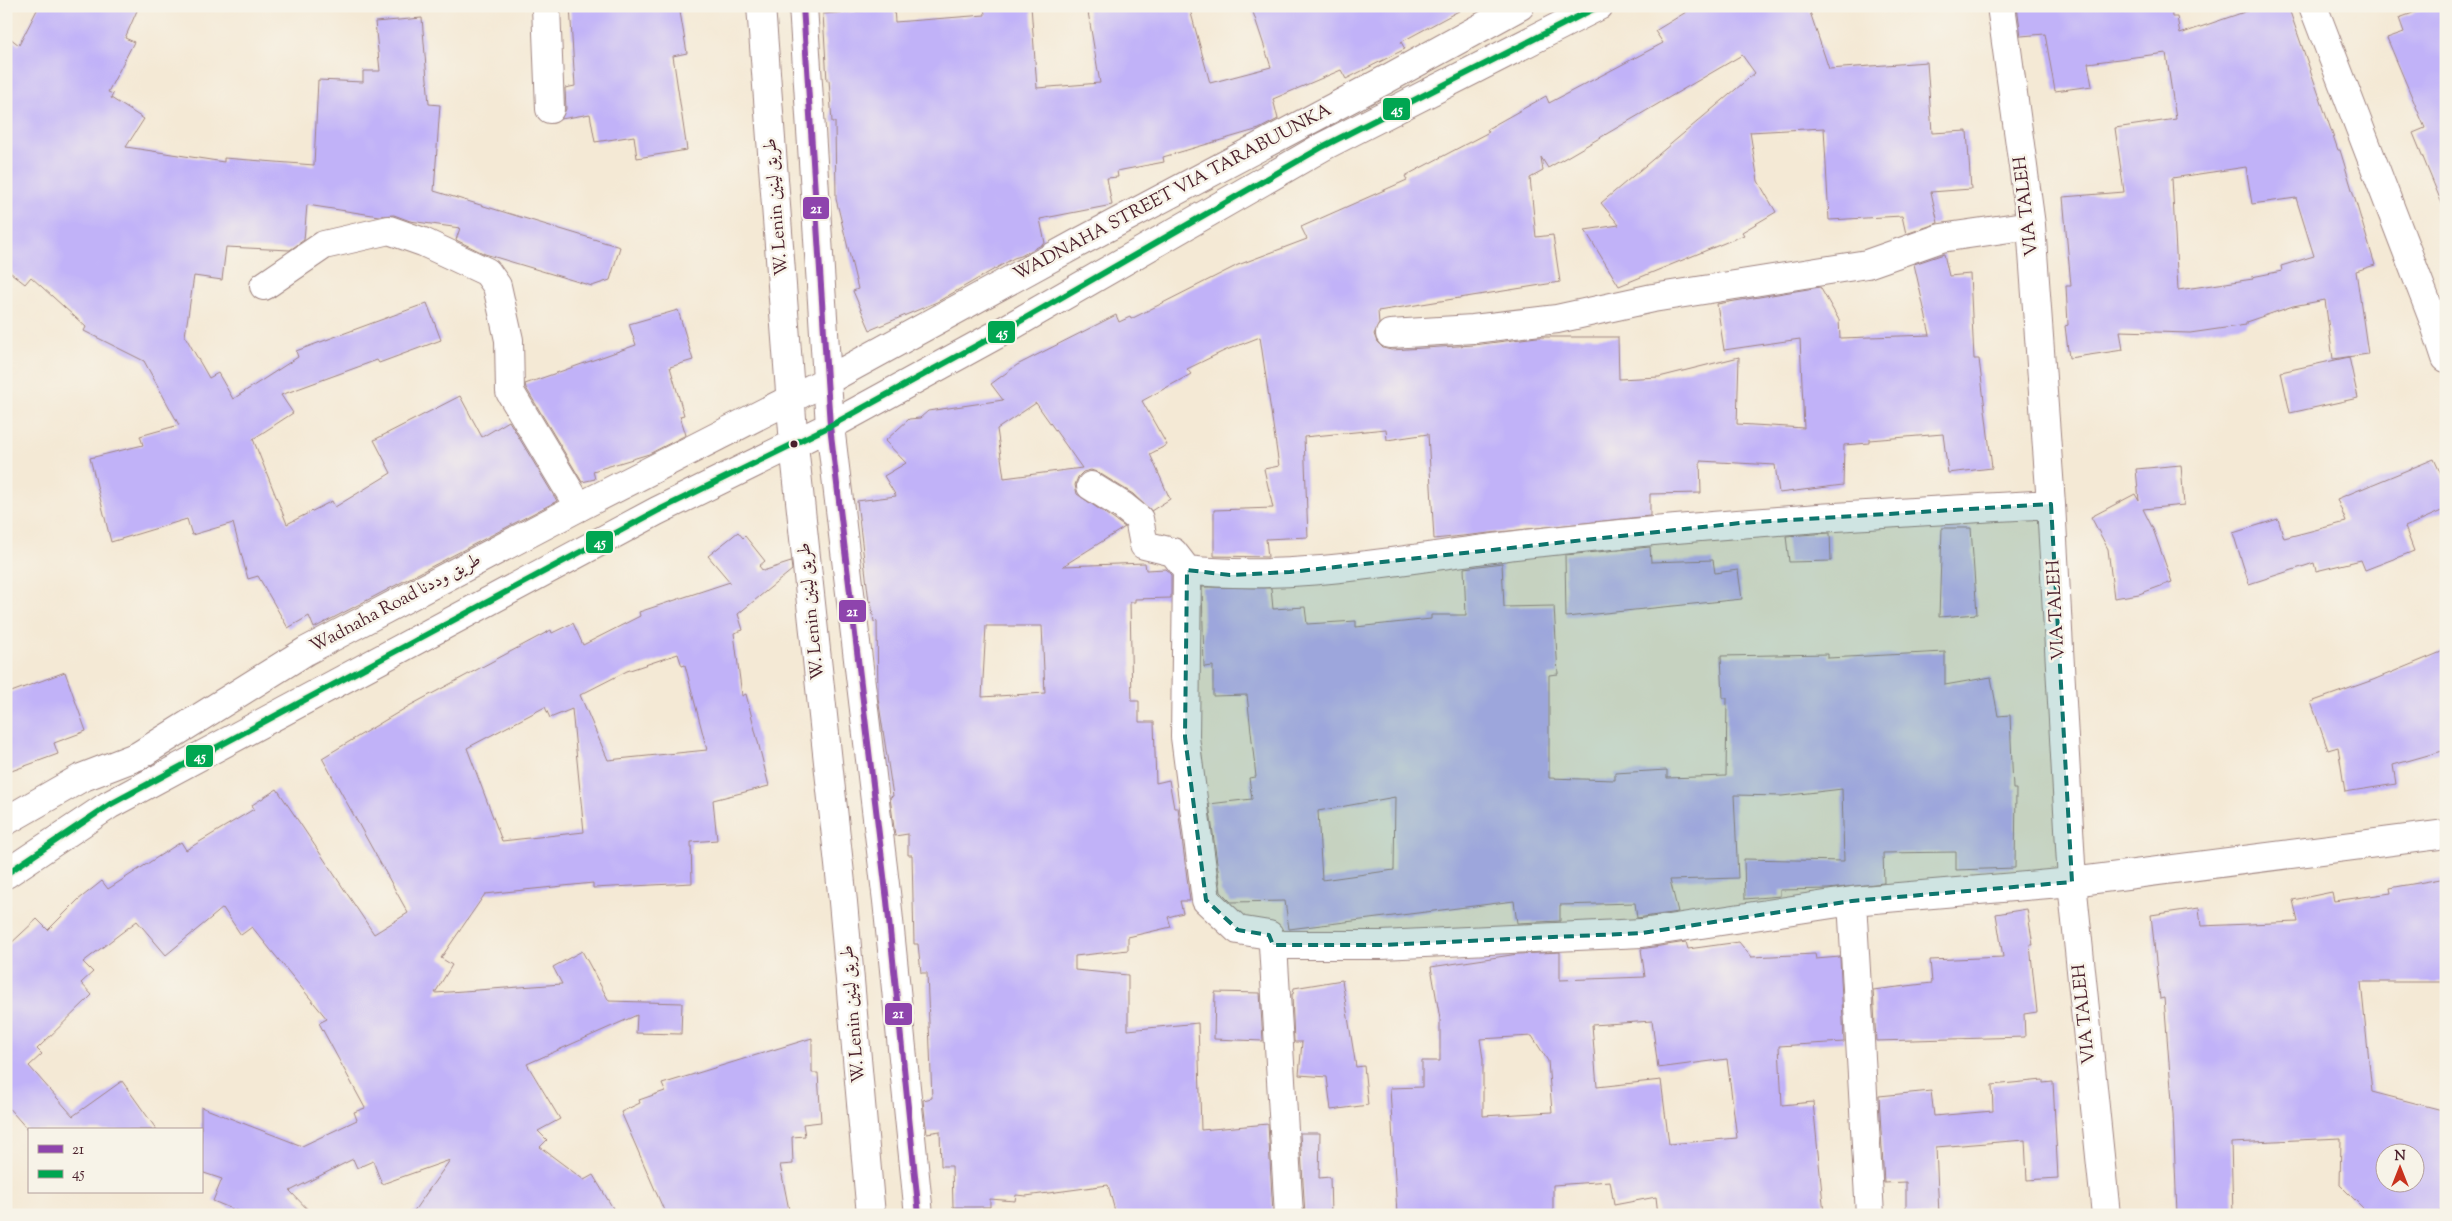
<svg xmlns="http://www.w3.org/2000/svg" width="2452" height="1221" font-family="'Sorts Mill Goudy',Amiri,serif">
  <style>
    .building { fill: #c1b2f8; fill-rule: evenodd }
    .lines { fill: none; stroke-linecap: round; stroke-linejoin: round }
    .minor-casing { stroke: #9f8480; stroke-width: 30 }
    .major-casing { stroke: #9f8480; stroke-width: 30 }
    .minor { stroke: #fff; stroke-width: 28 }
    .major { stroke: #fff; stroke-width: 28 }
    .bus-1-casing { stroke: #f7f3e8; stroke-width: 10 }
    .bus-2-casing { stroke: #f7f3e8; stroke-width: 10 }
    .bus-1 { stroke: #8e44ad; stroke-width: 6 }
    .bus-2 { stroke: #00a651; stroke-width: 6 }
    .marked { fill: #0f766e; fill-opacity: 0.2; stroke: #0f766e; stroke-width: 4; stroke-dasharray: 10 6; stroke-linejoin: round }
    .bus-dot { fill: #4a1f2b; stroke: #f7f3e8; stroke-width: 2 }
    .labels { text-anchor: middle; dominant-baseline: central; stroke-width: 5; stroke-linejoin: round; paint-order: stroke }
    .street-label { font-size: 18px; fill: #4a1f2b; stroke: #f7f3e8 }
    .line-badge { stroke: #f7f3e8; stroke-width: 2 }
    .badge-label { font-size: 14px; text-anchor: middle; font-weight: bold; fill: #fff }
  </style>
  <rect width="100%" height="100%" fill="#f7f3e8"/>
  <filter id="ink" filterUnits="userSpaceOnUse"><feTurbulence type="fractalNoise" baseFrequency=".02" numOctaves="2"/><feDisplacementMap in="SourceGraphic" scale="10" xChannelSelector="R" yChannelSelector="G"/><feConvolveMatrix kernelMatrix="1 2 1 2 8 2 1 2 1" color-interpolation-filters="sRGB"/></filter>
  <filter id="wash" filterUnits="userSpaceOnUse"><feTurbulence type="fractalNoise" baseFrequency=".0096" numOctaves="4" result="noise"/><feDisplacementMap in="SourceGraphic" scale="20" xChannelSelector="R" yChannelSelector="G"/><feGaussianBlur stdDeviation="1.12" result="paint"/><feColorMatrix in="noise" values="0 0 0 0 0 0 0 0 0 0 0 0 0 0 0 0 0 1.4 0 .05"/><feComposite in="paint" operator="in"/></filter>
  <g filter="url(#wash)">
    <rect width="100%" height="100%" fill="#f4e9d5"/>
    <g id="blocks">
      <!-- building -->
      <path class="building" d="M 39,6 L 139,6 L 125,38 L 134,42 L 108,92 L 113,94 L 111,98 L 144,119 L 126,147 L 224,162 L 224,158 L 314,165 L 318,80 L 363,82 L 363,71 L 380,71 L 375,22 L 422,18 L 429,104 L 440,105 L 434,191 L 620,247 L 610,280 L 592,286 L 485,254 L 456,240 L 460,228 L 410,221 L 394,215 L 379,216 L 307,205 L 304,240 L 290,250 L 226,247 L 222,280 L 194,276 L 185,336 L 209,378 L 218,373 L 233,399 L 298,357 L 296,351 L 427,303 L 441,340 L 379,363 L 377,360 L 281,395 L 293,413 L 253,439 L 287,524 L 332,501 L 335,507 L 391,473 L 374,440 L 460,396 L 482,437 L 509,421 L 557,501 L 314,628 L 309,616 L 288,628 L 258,576 L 248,579 L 233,523 L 192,535 L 187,519 L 111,542 L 90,458 L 143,445 L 140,436 L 179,425 L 144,361 L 84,331 L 86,327 L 31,277 L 25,284 L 6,269 L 6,35 L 19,45 Z
        M 570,6 L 679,6 L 687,53 L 673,56 L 687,150 L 637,158 L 634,136 L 595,142 L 590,114 L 561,119 L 566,109 L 565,88 L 575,86 Z
        M 984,6 L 1031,6 L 1037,88 L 1100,83 L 1087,6 L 1189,6 L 1210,83 L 1271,67 L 1251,6 L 1468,6 L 1401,42 L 1405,49 L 1346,79 L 1341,70 L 1273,99 L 1278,119 L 1259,129 L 1163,157 L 1164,162 L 1117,171 L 1118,177 L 1107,178 L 1112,205 L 1040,219 L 1045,243 L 1021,256 L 1014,258 L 937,302 L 870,330 L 853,291 L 858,289 L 836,199 L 835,122 L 832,122 L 829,80 L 827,81 L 823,14 L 894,8 L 895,22 L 985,15 Z
        M 1696,6 L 1808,6 L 1829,69 L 1927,62 L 1932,133 L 1967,131 L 1971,189 L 1931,192 L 1938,223 L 1906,234 L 1902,216 L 1829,220 L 1824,128 L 1750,132 L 1758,181 L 1776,212 L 1742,232 L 1744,235 L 1619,286 L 1585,230 L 1619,225 L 1601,203 L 1755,73 L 1742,55 L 1548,168 L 1541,157 L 1543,171 L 1530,178 L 1536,237 L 1553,235 L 1560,282 L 1378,311 L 1379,324 L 1374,334 L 1377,342 L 1383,348 L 1391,350 L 1474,345 L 1537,337 L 1618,337 L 1619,379 L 1659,377 L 1739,357 L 1737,424 L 1804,428 L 1800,339 L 1724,350 L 1717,304 L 1820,287 L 1839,320 L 1840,338 L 1930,335 L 1914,264 L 1944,254 L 1949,276 L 1970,274 L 1974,359 L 1979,359 L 1992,468 L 1948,473 L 1943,434 L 1869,440 L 1869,443 L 1844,445 L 1843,485 L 1779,493 L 1775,465 L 1700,461 L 1701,493 L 1650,494 L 1650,516 L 1434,539 L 1428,434 L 1387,440 L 1386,429 L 1304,437 L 1308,537 L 1266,539 L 1268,557 L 1214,556 L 1214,510 L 1273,508 L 1264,469 L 1279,466 L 1260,337 L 1224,351 L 1187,369 L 1191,374 L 1142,401 L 1167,445 L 1150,454 L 1170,499 L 1151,511 L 1133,494 L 1099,473 L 1091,470 L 1083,472 L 1078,477 L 1075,485 L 1077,494 L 1125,527 L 1063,566 L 1145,563 L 1146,570 L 1166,569 L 1171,575 L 1171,598 L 1135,599 L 1135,602 L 1130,602 L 1132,701 L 1139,701 L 1139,722 L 1154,722 L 1156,783 L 1169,780 L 1174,808 L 1178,808 L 1190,901 L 1180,901 L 1183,913 L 1168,917 L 1171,927 L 1128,937 L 1128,950 L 1075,956 L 1075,970 L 1128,975 L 1128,1030 L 1198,1023 L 1201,1130 L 1268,1124 L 1273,1215 L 1116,1215 L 1108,1185 L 1026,1196 L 1016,1195 L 1015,1201 L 990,1199 L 990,1207 L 953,1207 L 952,1166 L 941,1166 L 940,1131 L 927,1133 L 925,1119 L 923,1100 L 932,1098 L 927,973 L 921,973 L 918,944 L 914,944 L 912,855 L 908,855 L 908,834 L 895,836 L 890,797 L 893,796 L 878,698 L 877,621 L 874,622 L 871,601 L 869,602 L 857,501 L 896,496 L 884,476 L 906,463 L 885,441 L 909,419 L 920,418 L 928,411 L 1003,400 L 991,384 L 1017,365 L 1116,315 L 1119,322 L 1130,317 L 1131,319 L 1238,265 L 1307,239 L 1301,227 L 1407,180 L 1405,176 L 1489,132 L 1487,129 L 1546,96 L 1549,103 L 1663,43 L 1655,31 ZM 1036,403 L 1082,468 L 1004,478 L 997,429 ZM 986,626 L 1042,626 L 1045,693 L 982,697 Z
        M 2017,6 L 2171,6 L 2172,17 L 2177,17 L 2180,34 L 2262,6 L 2288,6 L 2338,150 L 2340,150 L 2375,265 L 2356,271 L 2368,354 L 2333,359 L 2325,300 L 2293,306 L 2246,322 L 2246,325 L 2190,333 L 2120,331 L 2123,350 L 2069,358 L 2065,326 L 2068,325 L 2066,286 L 2071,286 L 2063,197 L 2124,192 L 2115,128 L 2176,119 L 2166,53 L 2088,63 L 2092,86 L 2055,91 L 2045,34 L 2021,36 ZM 2246,167 L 2252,204 L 2296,198 L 2314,256 L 2281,266 L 2282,271 L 2252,277 L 2253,279 L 2178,290 L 2172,178 Z
        M 2432,6 L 2446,6 L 2445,211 L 2413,133 L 2425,128 L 2387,38 L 2404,32 L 2399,18 Z
        M 678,310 L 693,360 L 670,367 L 684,415 L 680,416 L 686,435 L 649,454 L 593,471 L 595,479 L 582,482 L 526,388 L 525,384 L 636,345 L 629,324 Z
        M 2349,357 L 2358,398 L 2290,413 L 2281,372 Z
        M 2434,459 L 2446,485 L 2446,509 L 2405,527 L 2414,551 L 2365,570 L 2361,560 L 2316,571 L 2314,563 L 2249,584 L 2233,533 L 2278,519 L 2284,538 L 2346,522 L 2337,499 Z
        M 2181,465 L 2184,505 L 2143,509 L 2153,529 L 2172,582 L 2139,594 L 2114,598 L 2108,549 L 2091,517 L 2135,494 L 2139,501 L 2136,469 Z
        M 1942,528 L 1971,528 L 1977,614 L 1939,617 Z
        M 738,532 L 743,538 L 745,536 L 765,561 L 759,566 L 763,571 L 791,562 L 792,570 L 738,614 L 743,630 L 734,633 L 742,696 L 746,694 L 769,786 L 713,800 L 717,840 L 691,842 L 692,883 L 593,888 L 593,883 L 485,894 L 441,958 L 452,965 L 435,993 L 562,984 L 553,967 L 582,951 L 609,1001 L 682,1003 L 681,1034 L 636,1033 L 637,1015 L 527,1064 L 560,1119 L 538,1131 L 547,1140 L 540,1147 L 584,1180 L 593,1175 L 617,1215 L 411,1215 L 450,1160 L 382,1184 L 373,1161 L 357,1168 L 353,1159 L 290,1191 L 313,1215 L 247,1215 L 213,1201 L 222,1179 L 201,1172 L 201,1107 L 302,1146 L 357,1120 L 354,1112 L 365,1108 L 319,1023 L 327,1019 L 252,927 L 241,935 L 223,908 L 166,955 L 137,921 L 83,962 L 93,972 L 81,983 L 92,995 L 37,1049 L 42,1054 L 29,1066 L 73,1116 L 122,1081 L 157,1130 L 28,1130 L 6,1105 L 6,948 L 37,919 L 48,930 L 78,900 L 102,881 L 108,889 L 181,842 L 186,850 L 254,809 L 252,805 L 277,789 L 374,934 L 408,913 L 322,758 L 409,706 L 551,630 L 552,633 L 573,623 L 583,645 L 640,616 L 639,612 L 730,582 L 708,556 ZM 678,654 L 682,666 L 685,665 L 707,750 L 608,760 L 580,695 L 627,671 ZM 545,707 L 550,718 L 572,709 L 584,832 L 502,841 L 467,748 Z
        M 1830,533 L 1831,561 L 1789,562 L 1786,536 Z
        M 1650,547 L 1651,562 L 1713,560 L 1715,573 L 1738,570 L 1742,599 L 1566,617 L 1565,555 Z
        M 1502,563 L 1504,607 L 1554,606 L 1558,674 L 1549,675 L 1549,778 L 1615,780 L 1615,773 L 1667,770 L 1667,778 L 1726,776 L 1727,698 L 1723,698 L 1721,656 L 1828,654 L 1828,658 L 1945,652 L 1945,685 L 1991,677 L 1998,716 L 2010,715 L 2013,789 L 2016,789 L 2015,868 L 1956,870 L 1956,852 L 1883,853 L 1884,883 L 1828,889 L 1780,890 L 1780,896 L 1745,899 L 1744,859 L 1844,861 L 1842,789 L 1782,796 L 1734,795 L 1738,878 L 1670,880 L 1678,912 L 1637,918 L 1635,903 L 1560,905 L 1560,921 L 1517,923 L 1514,901 L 1289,929 L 1285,901 L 1231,902 L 1221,892 L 1209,804 L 1252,799 L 1249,778 L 1256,777 L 1247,695 L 1213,696 L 1213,666 L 1204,667 L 1202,587 L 1271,588 L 1273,609 L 1305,607 L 1307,624 L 1356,621 L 1356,627 L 1431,619 L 1431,615 L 1466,615 L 1464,568 ZM 1395,797 L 1394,870 L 1322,880 L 1318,811 Z
        M 2446,650 L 2446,750 L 2393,765 L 2396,784 L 2345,792 L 2338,747 L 2328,750 L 2311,702 L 2373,680 Z
        M 65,672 L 86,731 L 54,743 L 58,754 L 6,773 L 6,694 Z
        M 2446,878 L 2446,982 L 2361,982 L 2372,1092 L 2446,1111 L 2446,1205 L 2436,1215 L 2370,1215 L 2340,1185 L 2341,1138 L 2231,1143 L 2233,1215 L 2177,1215 L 2173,1114 L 2164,998 L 2160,999 L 2151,915 L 2199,908 L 2201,926 L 2298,922 L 2293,900 L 2332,892 L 2334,901 L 2391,893 L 2390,888 ZM 2384,1154 L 2414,1154 L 2414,1184 L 2384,1184 Z
        M 2027,909 L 2033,945 L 2030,945 L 2037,1012 L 2024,1014 L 2025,1037 L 1876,1041 L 1873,990 L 1932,983 L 1930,960 L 2003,957 L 1996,914 Z
        M 1686,942 L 1688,949 L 1739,942 L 1751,957 L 1815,954 L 1816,959 L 1840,957 L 1844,1042 L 1779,1046 L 1782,1105 L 1813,1102 L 1824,1214 L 1658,1215 L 1656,1197 L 1614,1205 L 1610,1181 L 1553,1185 L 1553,1215 L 1397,1215 L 1390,1088 L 1422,1087 L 1422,1061 L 1440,1061 L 1440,1019 L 1431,967 L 1518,954 L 1560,952 L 1560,980 L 1645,977 L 1641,949 ZM 1652,1021 L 1658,1068 L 1727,1059 L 1737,1138 L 1669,1144 L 1661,1080 L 1597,1087 L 1592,1025 ZM 1532,1036 L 1548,1061 L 1552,1112 L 1483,1116 L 1483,1059 L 1480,1039 Z
        M 1342,980 L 1356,1067 L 1364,1066 L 1368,1105 L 1331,1110 L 1327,1077 L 1299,1075 L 1302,1042 L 1294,1042 L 1292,994 L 1293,994 L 1294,988 Z
        M 1215,992 L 1260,993 L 1263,1041 L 1214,1039 Z
        M 812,1038 L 812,1073 L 818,1073 L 821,1122 L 803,1124 L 805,1136 L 792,1137 L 793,1164 L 780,1165 L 790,1215 L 666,1215 L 621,1112 L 640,1103 L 639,1100 L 665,1091 L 662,1084 Z
        M 2043,1080 L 2043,1083 L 2053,1082 L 2058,1178 L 2027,1180 L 2025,1140 L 1936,1147 L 1939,1215 L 1906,1215 L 1906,1182 L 1884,1183 L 1879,1096 L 1931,1091 L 1934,1116 L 1993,1111 L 1992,1085 Z
        M 1300,1133 L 1320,1133 L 1319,1178 L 1330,1177 L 1331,1215 L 1305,1215 Z"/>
    </g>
  </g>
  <g filter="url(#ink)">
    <use href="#blocks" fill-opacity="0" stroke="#9f8480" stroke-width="1"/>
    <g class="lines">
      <!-- minor casing -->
      <g class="minor-casing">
        <path id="minor" d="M 546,6 L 550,109
          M 2001,6 L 2031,225 L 2051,504 L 2072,882 L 2106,1215
          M 2313,6 L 2433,319 L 2446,358
          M 264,286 L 324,245 L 389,230 L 423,242 L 487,272 L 497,286 L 509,340 L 510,392 L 579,507
          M 1390,334 L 1473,329 L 1557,319 L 1653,298 L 1867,264 L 1941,238 L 2031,225
          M 1091,486 L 1123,506 L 1139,519 L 1144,545 L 1173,552 L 1187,570 C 1305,583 1425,554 1543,542 C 1712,523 1881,514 2051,504
          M 1187,570 L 1185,737 L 1206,900 L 1238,930 L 1269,935 L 1273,945 L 1381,945 L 1642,933 L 1852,901 L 2072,882 L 2446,834
          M 1852,901 L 1870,1215
          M 1273,945 L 1289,1215"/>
      </g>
      <!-- major casing -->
      <g class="major-casing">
        <path id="major" d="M 761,6 L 794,445 L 843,902 L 871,1215
          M 803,6 L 830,426 L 887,901 L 919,1215
          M 6,821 L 81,778 L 138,756 L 306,651 L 579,507 L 826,381 L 1078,243 L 1385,80 L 1520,6
          M 6,874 L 109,805 L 657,511 L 830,426 L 996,335 L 1324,146 L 1599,6"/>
      </g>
      <!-- minor -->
      <use href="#minor" class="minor"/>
      <!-- major -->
      <use href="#major" class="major"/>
      <!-- bus-1 casing -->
      <g class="bus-1-casing">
        <path id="bus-1" d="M 803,6 L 830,426 L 887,901 L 919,1215"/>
      </g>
      <!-- bus-2 casing -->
      <g class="bus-2-casing">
        <path id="bus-2" d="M 6,874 L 109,805 L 657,511 L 830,426 L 996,335 L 1324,146 L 1599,6"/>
      </g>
      <!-- bus-1 -->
      <use href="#bus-1" class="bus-1"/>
      <!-- bus-2 -->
      <use href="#bus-2" class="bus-2"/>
    </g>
  </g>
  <!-- marked area -->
  <path class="marked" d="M 2051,504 L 2072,882 L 1852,901 L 1642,933 L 1381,945 L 1273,945 L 1269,935 L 1238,930 L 1206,900 L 1185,737 L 1187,570 L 1230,575 L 1290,572 L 1740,523 Z"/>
  <!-- markers -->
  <circle class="bus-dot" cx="794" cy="444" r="4.5"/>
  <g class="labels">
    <!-- street labels -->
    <g class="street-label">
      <text transform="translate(1173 193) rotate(-28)">WADNAHA STREET VIA TARABUUNKA</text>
      <text transform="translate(2027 206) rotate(-97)">VIA TALEH</text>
      <text transform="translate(777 207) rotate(-95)">W. Lenin طريق لينين</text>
      <text transform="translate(396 604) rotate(-28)">Wadnaha Road طريق وددنا</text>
      <text transform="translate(2057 610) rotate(-93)">VIA TALEH</text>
      <text transform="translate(812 611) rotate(-96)">W. Lenin طريق لينين</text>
      <text transform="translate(854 1014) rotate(-95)">W. Lenin طريق لينين</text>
      <text transform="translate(2085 1014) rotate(-96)">VIA TALEH</text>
    </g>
  </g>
  <g class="line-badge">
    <rect x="1382" y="97" width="29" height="24" rx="5" fill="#00a651"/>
    <rect x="802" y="196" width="28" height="24" rx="5" fill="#8e44ad"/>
    <rect x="987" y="320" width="29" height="24" rx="5" fill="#00a651"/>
    <rect x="585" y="530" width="29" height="24" rx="5" fill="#00a651"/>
    <rect x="838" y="599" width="29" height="24" rx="5" fill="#8e44ad"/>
    <rect x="185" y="744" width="29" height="24" rx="5" fill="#00a651"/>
    <rect x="884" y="1002" width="29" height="24" rx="5" fill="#8e44ad"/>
  </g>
  <g class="badge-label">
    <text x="1397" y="114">45</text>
    <text x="816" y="213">21</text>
    <text x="1002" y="337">45</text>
    <text x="600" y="547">45</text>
    <text x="852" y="616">21</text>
    <text x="200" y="761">45</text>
    <text x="898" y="1018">21</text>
  </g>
  <!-- margin -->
  <rect width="2452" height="1221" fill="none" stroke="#f7f3e8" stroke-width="25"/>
  <!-- legend -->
  <rect x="28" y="1128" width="175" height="65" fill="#f7f3e8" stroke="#b29e9c"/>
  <rect x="38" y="1145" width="25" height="8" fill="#8e44ad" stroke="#b29e9c"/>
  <text x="72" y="1154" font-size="15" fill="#4a1f2b">21</text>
  <rect x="38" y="1170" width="25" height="8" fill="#00a651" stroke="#b29e9c"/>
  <text x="72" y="1178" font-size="15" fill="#4a1f2b">45</text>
  <!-- north arrow -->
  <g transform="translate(2400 1168)"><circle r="24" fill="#f7f3e8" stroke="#b29e9c"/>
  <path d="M0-4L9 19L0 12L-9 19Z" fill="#c8321e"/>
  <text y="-8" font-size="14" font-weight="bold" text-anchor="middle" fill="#4a1f2b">N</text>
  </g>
</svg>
